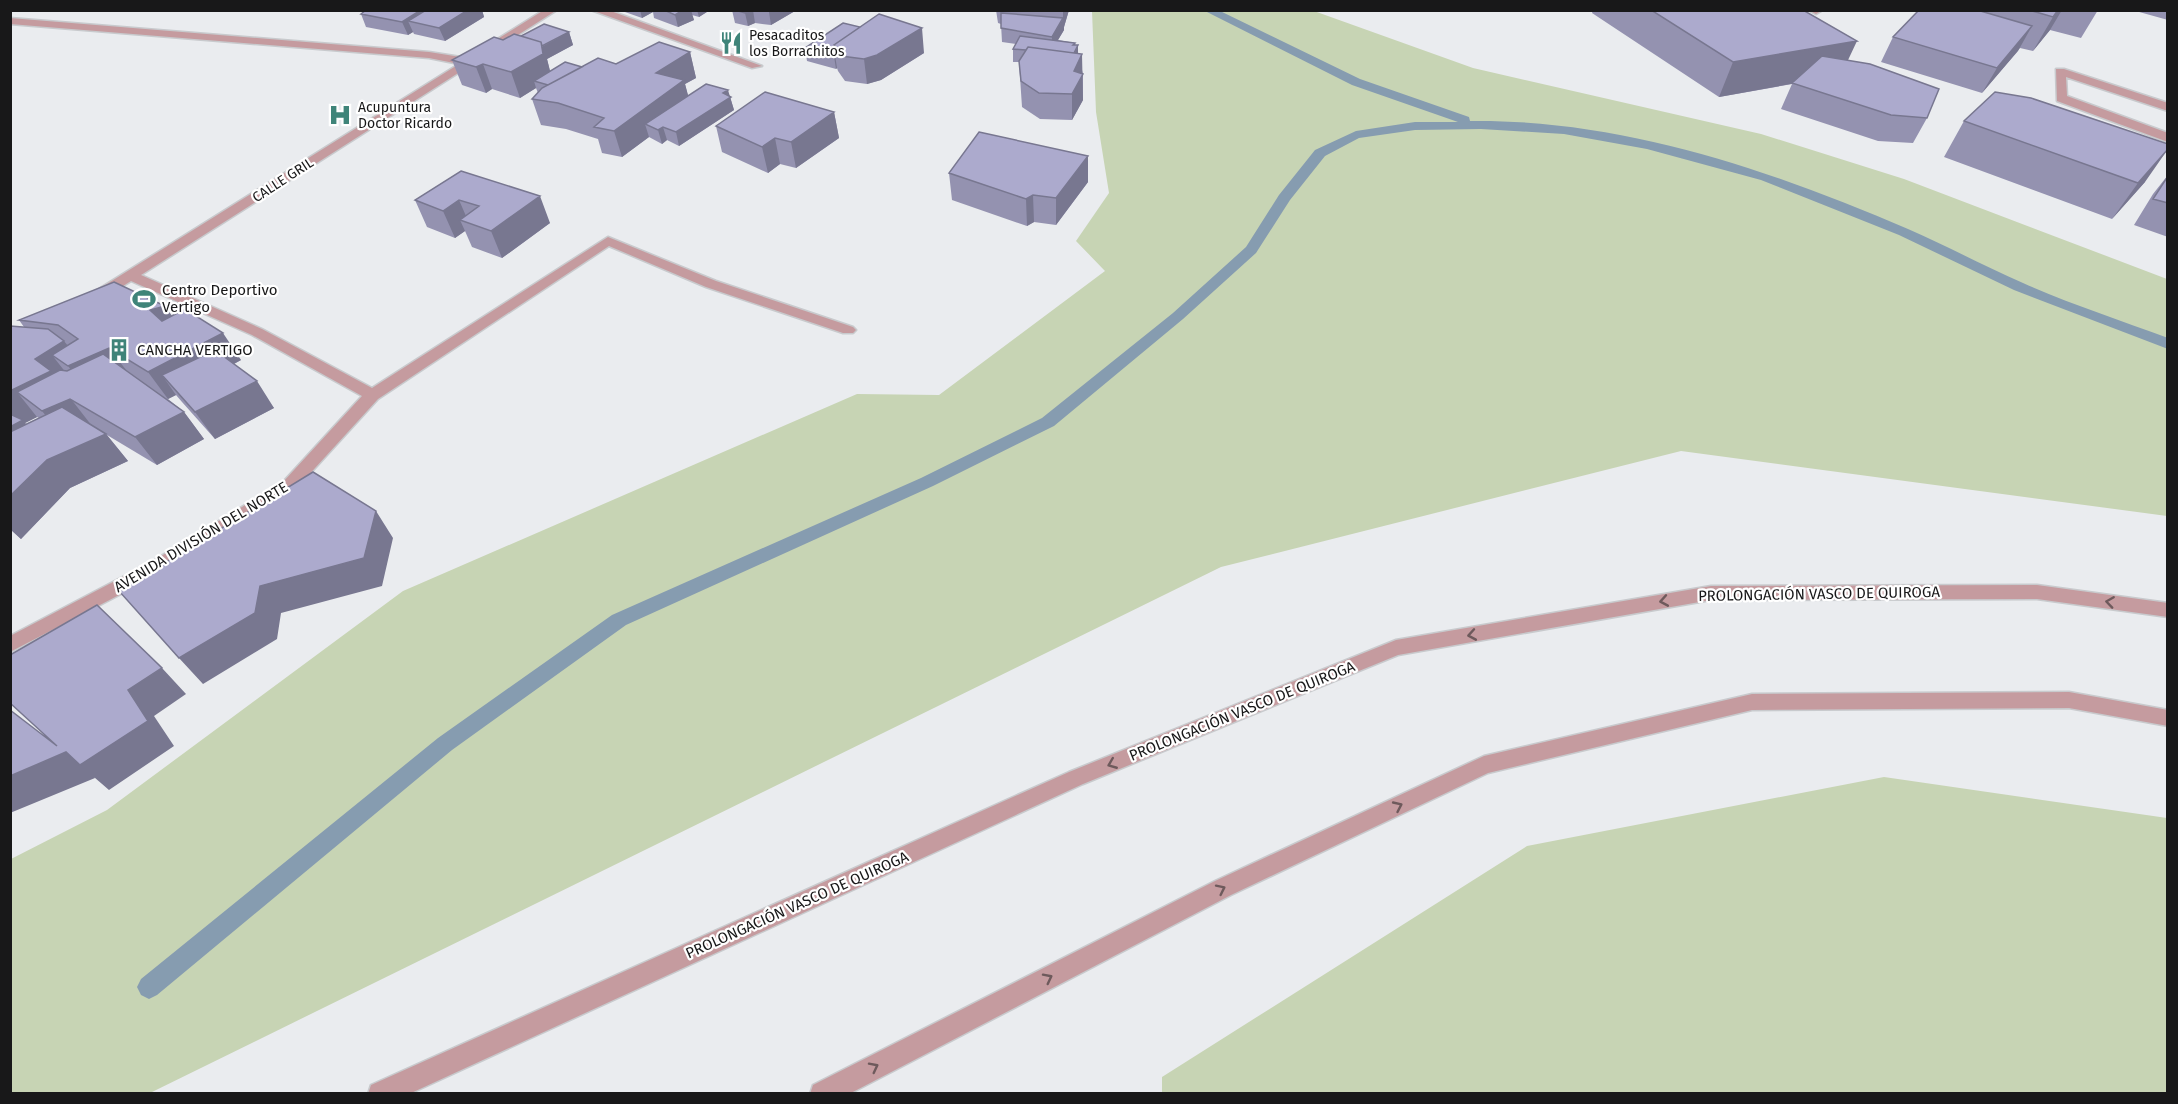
<svg xmlns="http://www.w3.org/2000/svg" width="2178" height="1104" font-family="'Fira Sans',sans-serif">
  <style>
    .green { fill: #c7d4b4 }
    .lines { fill: none; stroke-linecap: round; stroke-linejoin: round }
    .stream { fill: #869cb0; fill-rule: evenodd }
    .minor-casing { stroke: #c8cacd; stroke-width: 3 }
    .minor { fill: #c59b9f; fill-rule: evenodd }
    .wall { fill: #9492b0; fill-rule: evenodd }
    .shaded-wall { fill: #787790 }
    .building { fill: #acaacd; stroke: #787790; stroke-width: 1.5 }
    .oneway { stroke: #6e5a5c }
    .labels { text-anchor: middle; dominant-baseline: central; stroke-width: 4.5; stroke-linejoin: round; paint-order: stroke }
    .far-poi-label { font-size: 14px; fill: #181819; stroke: #fff; text-anchor: start }
    .far-street-label { font-size: 14px; fill: #181819; stroke: #fff }
    .poi-label { font-size: 15px; fill: #181819; stroke: #fff; text-anchor: start }
    .street-label { font-size: 15px; fill: #181819; stroke: #fff }
  </style>
  <rect width="100%" height="100%" fill="#eaecef"/>
  <!-- green -->
  <path class="green" d="M 1092,11 L 1314,11 L 1473,68 L 1761,134 L 1904,179 L 2167,279 L 2167,516 L 1681,451 L 1221,567 L 150,1093 L 11,1093 L 11,859 L 107,810 L 403,591 L 857,394 L 939,395 L 1105,271 L 1076,241 L 1109,193 L 1096,112 Z
    M 1884,777 L 2167,818 L 2167,1093 L 1162,1093 L 1162,1077 L 1527,846 Z"/>
  <g class="lines">
    <!-- stream -->
    <path class="stream" d="M 1203,10 L 1218,10 L 1360,79 L 1469,117 L 1470,121 C 1621,119 1771,170 1908,229 C 1947,246 1984,266 2023,283 C 2070,304 2120,320 2168,338 L 2168,349 L 2014,290 L 1899,235 L 1761,180 L 1647,149 L 1564,134 L 1481,129 L 1415,130 L 1359,138 L 1325,156 L 1290,200 L 1256,253 L 1183,319 L 1054,426 L 933,486 L 626,625 L 452,750 L 157,995 L 149,999 L 141,995 L 137,987 L 141,979 L 438,738 L 612,615 L 921,478 L 1042,418 L 1173,313 L 1246,247 L 1279,195 L 1315,150 L 1356,131 L 1415,122 L 1458,122 L 1352,85 Z"/>
    <!-- minor casing -->
    <g class="minor-casing">
      <path id="minor" d="M 544,10 L 557,10 L 141,275 L 262,329 L 372,388 L 608,237 L 716,281 L 853,327 L 856,330 L 853,333 L 843,333 L 706,287 L 609,246 L 378,399 L 295,490 L 165,571 L 10,652 L 10,636 L 153,561 L 283,482 L 362,396 L 252,335 L 131,281 L 104,298 L 94,298 L 92,295 L 94,292 L 459,64 L 429,58 L 10,24 L 10,18 L 429,52 L 467,58 Z
        M 591,10 L 608,10 L 762,66 L 752,68 Z
        M 1808,10 L 1821,10 L 1821,11 L 1816,14 Z
        M 2056,69 L 2064,69 L 2168,103 L 2168,111 L 2066,77 L 2067,96 L 2168,133 L 2168,142 L 2057,101 Z
        M 2037,585 L 2168,603 L 2168,617 L 2037,599 L 1711,600 L 1398,655 L 1083,784 L 409,1094 L 368,1094 L 371,1085 L 1069,772 L 1396,640 L 1711,586 Z
        M 2069,692 L 2168,710 L 2168,726 L 2069,708 L 1752,710 L 1488,773 L 1231,895 L 849,1094 L 810,1094 L 813,1085 L 1215,881 L 1484,756 L 1752,694 Z"/>
    </g>
    <!-- minor -->
    <use href="#minor" class="minor"/>
  </g>
  <!-- wall -->
  <path class="wall" d="M 366,10 L 482,10 L 484,17 L 445,41 L 414,34 L 413,32 L 408,35 L 366,27 L 361,14 Z
    M 625,10 L 710,10 L 699,17 L 692,15 L 694,20 L 678,27 L 654,18 L 653,12 L 642,18 L 625,12 Z
    M 732,10 L 795,10 L 795,11 L 771,25 L 755,23 L 748,26 L 735,23 Z
    M 996,10 L 1069,10 L 1064,27 L 1064,30 L 1058,40 L 1075,43 L 1078,54 L 1083,74 L 1083,100 L 1072,120 L 1040,119 L 1022,107 L 1019,62 L 1013,62 L 1013,49 L 1016,44 L 1002,42 L 1001,24 L 998,23 Z
    M 1593,10 L 1803,10 L 1848,60 L 1927,118 L 1913,143 L 1878,141 L 1781,109 L 1792,84 L 1719,97 L 1592,13 Z
    M 1919,10 L 2098,10 L 2081,38 L 2050,30 L 2033,51 L 2020,48 L 1982,93 L 1881,62 L 1893,37 Z
    M 2132,10 L 2168,10 L 2168,20 Z
    M 843,23 L 924,53 L 881,80 L 867,84 L 845,81 L 838,71 L 837,68 L 836,69 L 807,61 L 805,48 Z
    M 569,32 L 573,45 L 547,59 L 550,71 L 582,67 L 616,64 L 690,52 L 696,78 L 685,84 L 688,96 L 730,97 L 734,110 L 679,146 L 667,140 L 662,144 L 649,137 L 622,157 L 602,153 L 598,139 L 566,129 L 541,125 L 532,99 L 538,93 L 536,88 L 520,98 L 492,89 L 486,93 L 462,85 L 452,60 L 503,40 L 521,36 Z
    M 834,112 L 839,138 L 796,168 L 780,164 L 768,173 L 722,152 L 716,126 Z
    M 1964,121 L 2145,182 L 2112,219 L 1944,157 Z
    M 461,171 L 550,223 L 502,258 L 472,247 L 465,231 L 455,238 L 427,227 L 415,200 Z
    M 949,173 L 1088,182 L 1056,225 L 1034,222 L 1027,226 L 952,200 Z
    M 2168,175 L 2168,237 L 2134,225 L 2153,194 Z
    M 172,316 L 241,360 L 234,364 L 274,408 L 215,439 L 182,402 L 176,395 L 168,399 L 184,412 L 204,439 L 157,465 L 107,435 L 128,461 L 70,488 L 21,539 L 10,529 L 10,326 L 24,327 L 19,320 ZM 37,417 L 39,418 L 26,424 L 25,423 Z"/>
  <!-- shaded-wall -->
  <path class="shaded-wall" d="M 421,10 L 446,10 L 408,21 L 413,32 L 408,35 L 402,22 Z
    M 468,10 L 482,10 L 484,17 L 445,41 L 439,28 Z
    M 640,10 L 652,10 L 653,12 L 642,18 Z
    M 683,10 L 691,10 L 694,20 L 678,27 L 675,15 Z
    M 697,10 L 710,10 L 699,17 Z
    M 753,10 L 755,23 L 748,26 L 745,13 Z
    M 771,10 L 795,10 L 795,11 L 771,25 L 769,12 Z
    M 1063,10 L 1069,10 L 1064,27 L 1064,30 L 1052,50 L 1052,37 L 1063,19 Z
    M 2058,10 L 2062,10 L 2050,30 L 2033,51 L 2053,17 Z
    M 2032,26 L 2018,51 L 1982,93 L 1997,68 Z
    M 922,28 L 924,53 L 881,80 L 867,84 L 864,59 Z
    M 569,32 L 573,45 L 547,59 L 552,79 L 534,81 L 536,88 L 520,98 L 511,72 L 536,50 Z
    M 1857,41 L 1841,75 L 1719,97 L 1733,62 Z
    M 1075,43 L 1075,52 L 1078,45 L 1078,58 L 1074,54 L 1073,45 Z
    M 690,52 L 696,78 L 685,84 L 691,106 L 663,127 L 667,140 L 662,144 L 658,130 L 645,124 L 649,137 L 622,157 L 614,131 L 656,73 Z
    M 1082,54 L 1083,100 L 1072,120 L 1072,94 L 1074,71 Z
    M 835,55 L 837,68 L 836,69 L 834,56 Z
    M 483,64 L 492,89 L 486,93 L 476,67 Z
    M 728,90 L 734,110 L 679,146 L 676,132 L 723,93 Z
    M 834,112 L 839,138 L 796,168 L 791,142 Z
    M 775,138 L 780,164 L 768,173 L 762,147 Z
    M 2168,149 L 2145,182 L 2112,219 L 2138,183 Z
    M 1088,156 L 1088,182 L 1056,225 L 1056,198 Z
    M 1033,195 L 1034,222 L 1027,226 L 1026,199 Z
    M 540,196 L 550,223 L 502,258 L 491,231 Z
    M 459,200 L 469,223 L 460,220 L 465,231 L 455,238 L 443,211 Z
    M 165,306 L 184,333 L 169,337 L 150,310 Z
    M 223,333 L 241,360 L 179,393 L 162,375 L 176,395 L 168,399 L 148,372 Z
    M 64,341 L 80,361 L 109,348 L 130,375 L 90,394 L 68,366 L 52,355 L 70,378 L 71,399 L 92,426 L 65,439 L 42,411 L 17,392 L 37,417 L 25,423 L 47,448 L 10,467 L 10,391 L 35,359 Z
    M 257,381 L 274,408 L 215,439 L 195,412 Z
    M 184,412 L 204,439 L 157,465 L 135,437 Z
    M 106,434 L 128,461 L 70,488 L 21,539 L 10,529 L 10,496 L 47,460 Z
    M 376,511 L 393,538 L 382,586 L 281,613 L 277,639 L 203,684 L 179,658 L 260,586 Z
    M 162,668 L 186,694 L 154,716 L 174,746 L 109,790 L 80,765 L 128,690 Z
    M 66,752 L 95,778 L 10,813 L 10,776 Z"/>
  <!-- building -->
  <path class="building" d="M 366,10 L 421,10 L 402,22 L 361,14 Z
    M 426,10 L 468,10 L 439,28 L 408,21 Z
    M 664,10 L 683,10 L 675,15 Z
    M 735,10 L 752,10 L 745,13 Z
    M 1651,10 L 1803,10 L 1857,41 L 1733,62 Z
    M 1919,10 L 1977,10 L 2032,26 L 1997,68 L 1893,37 Z
    M 2029,10 L 2058,10 L 2053,17 Z
    M 1001,13 L 1063,18 L 1052,37 L 1001,28 Z
    M 879,14 L 922,28 L 877,55 L 864,59 L 841,56 L 834,45 Z
    M 843,23 L 860,27 L 834,45 L 835,55 L 834,56 L 805,48 Z
    M 544,24 L 569,32 L 542,46 L 541,42 L 521,36 Z
    M 514,34 L 541,42 L 543,54 L 511,72 L 483,64 L 476,67 L 452,60 L 494,37 L 503,40 Z
    M 1020,36 L 1075,43 L 1073,45 L 1078,45 L 1074,53 L 1028,47 L 1026,50 L 1013,49 Z
    M 659,42 L 690,52 L 656,73 L 684,80 L 614,131 L 594,127 L 604,118 L 558,103 L 532,99 L 542,88 L 598,58 L 616,64 Z
    M 1028,47 L 1082,54 L 1074,71 L 1083,74 L 1072,94 L 1039,93 L 1021,81 L 1019,61 Z
    M 1822,56 L 1870,64 L 1939,89 L 1927,118 L 1891,115 L 1792,83 Z
    M 565,62 L 582,67 L 548,85 L 534,81 Z
    M 706,84 L 728,90 L 723,93 L 731,97 L 676,132 L 663,127 L 658,130 L 645,124 Z
    M 765,92 L 834,112 L 791,142 L 775,138 L 762,147 L 716,126 Z
    M 1995,92 L 2031,98 L 2168,144 L 2168,149 L 2138,183 L 1964,121 Z
    M 979,132 L 1088,156 L 1056,198 L 1033,195 L 1026,199 L 949,173 Z
    M 461,171 L 540,196 L 491,231 L 460,220 L 479,206 L 459,200 L 443,211 L 415,200 Z
    M 2168,176 L 2168,203 L 2153,199 Z
    M 114,282 L 165,306 L 150,310 L 162,321 L 185,309 L 223,333 L 148,372 L 109,348 L 68,366 L 52,355 L 78,339 L 58,325 L 19,320 Z
    M 10,326 L 48,329 L 64,341 L 35,359 L 51,371 L 10,391 Z
    M 215,350 L 257,381 L 195,412 L 162,375 Z
    M 103,354 L 184,412 L 135,437 L 70,399 L 42,411 L 17,392 L 60,370 L 67,371 Z
    M 62,407 L 106,434 L 47,460 L 10,496 L 10,432 Z
    M 10,414 L 23,420 L 10,427 Z
    M 313,472 L 376,511 L 364,558 L 260,586 L 255,613 L 179,658 L 119,591 Z
    M 97,605 L 162,668 L 128,690 L 148,721 L 80,765 L 66,752 L 10,776 L 10,710 L 57,746 L 10,703 L 10,655 Z"/>
  <!-- one-way arrows -->
  <defs><path id="oneway-chevron" d="M-2-3.5L2.5 0L-2 3.5" fill="none" stroke-width="1.6" stroke-linecap="round" stroke-linejoin="round" transform="scale(1.5)"/></defs>
  <g class="oneway">
    <use href="#oneway-chevron" transform="translate(1664 601) rotate(170)"/>
    <use href="#oneway-chevron" transform="translate(2110 602) rotate(-172)"/>
    <use href="#oneway-chevron" transform="translate(1472 635) rotate(170)"/>
    <use href="#oneway-chevron" transform="translate(1112 764) rotate(158)"/>
    <use href="#oneway-chevron" transform="translate(1398 806) rotate(-25)"/>
    <use href="#oneway-chevron" transform="translate(1221 889) rotate(-26)"/>
    <use href="#oneway-chevron" transform="translate(1048 978) rotate(-27)"/>
    <use href="#oneway-chevron" transform="translate(874 1067) rotate(-27)"/>
  </g>
  <!-- icons -->
  <defs>
    <g id="restaurant-bare" transform="scale(1.8)"><path d="M-5-6h1v4h1v-4h1v4h1v-4h1v5L-1.5 .5V6h-2V.5L-5-1ZM5-6V6H3V1.5H1.5Q1.5-4 5-6Z" fill="#3f8479" stroke="#fff" stroke-width="2.5" paint-order="stroke"/></g>
    <g id="hospital-bare" transform="scale(1.8)"><path d="M-5-5h3v3.5h4V-5h3V5h-3V1.5h-4V5h-3Z" fill="#3f8479" stroke="#fff" stroke-width="2.5" paint-order="stroke"/></g>
    <g id="stadium-bare" transform="scale(1.8)"><path d="M0-5a6.5 5 0 1 0 0 10a6.5 5 0 1 0 0-10ZM-3.5-1.8h7v3.6h-7Z" fill="#3f8479" stroke="#fff" stroke-width="2.5" paint-order="stroke"/></g>
    <g id="building-bare" transform="scale(1.8)"><path d="M-4-6H4V6H1V3H-1V6H-4ZM-2.5-4.3h1.7v1.8h-1.7ZM.8-4.3h1.7v1.8H.8ZM-2.5-1h1.7V.8h-1.7ZM.8-1h1.7V.8H.8Z" fill="#3f8479" stroke="#fff" stroke-width="2.5" paint-order="stroke"/></g>
  </defs>
  <g fill-rule="evenodd">
    <use href="#restaurant-bare" x="731" y="43"/>
    <use href="#hospital-bare" x="340" y="115"/>
    <use href="#stadium-bare" x="144" y="299"/>
    <use href="#building-bare" x="119" y="350"/>
  </g>
  <g class="labels">
    <!-- far-poi labels -->
    <g class="far-poi-label">
      <text x="749" y="35">Pesacaditos<tspan x="749" dy="16">los Borrachitos</tspan></text>
      <text x="358" y="107">Acupuntura<tspan x="358" dy="16">Doctor Ricardo</tspan></text>
    </g>
    <!-- far-street labels -->
    <g class="far-street-label">
      <text transform="translate(283 180) rotate(-33)">CALLE GRIL</text>
    </g>
    <!-- poi labels -->
    <g class="poi-label">
      <text x="162" y="290">Centro Deportivo<tspan x="162" dy="17">Vertigo</tspan></text>
      <text x="137" y="350">CANCHA VERTIGO</text>
    </g>
    <!-- street labels -->
    <g class="street-label">
      <text transform="translate(201 537) rotate(-31)">AVENIDA DIVISIÓN DEL NORTE</text>
      <text transform="translate(1819 594) rotate(-1)">PROLONGACIÓN VASCO DE QUIROGA</text>
      <text transform="translate(1242 711) rotate(-22)">PROLONGACIÓN VASCO DE QUIROGA</text>
      <text transform="translate(797 905) rotate(-24)">PROLONGACIÓN VASCO DE QUIROGA</text>
    </g>
  </g>
  <!-- border -->
  <rect width="2178" height="1104" fill="none" stroke="#181819" stroke-width="24"/>
</svg>
